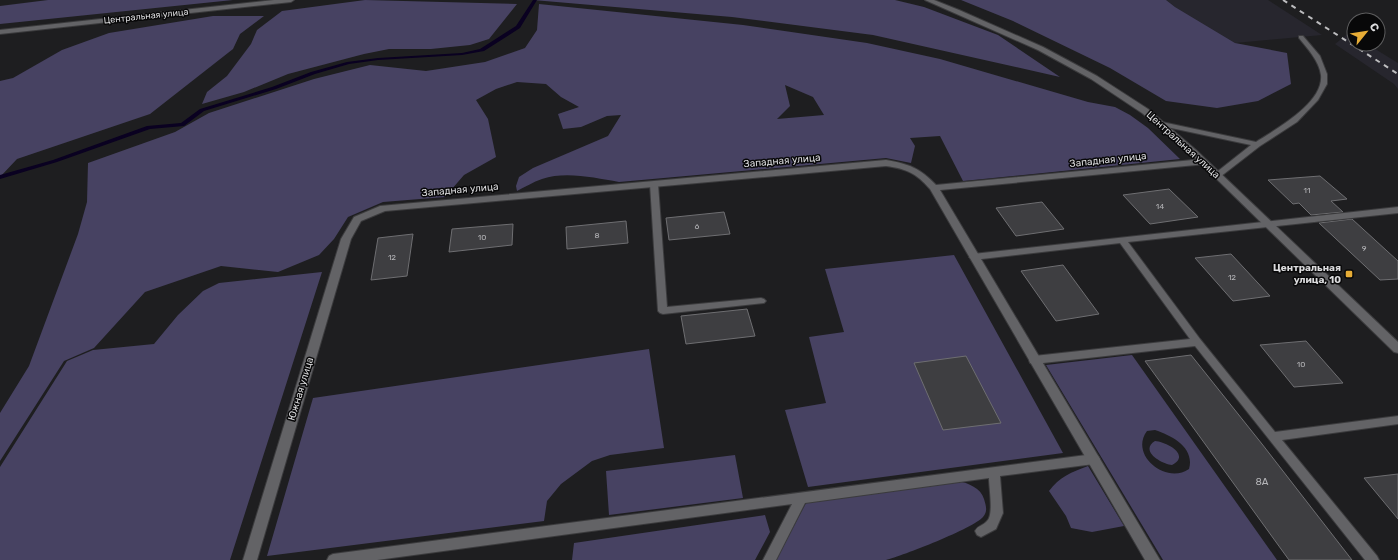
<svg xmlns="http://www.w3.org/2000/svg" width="1398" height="560" font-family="Rubik,sans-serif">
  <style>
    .built { fill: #27262e }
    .green { fill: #474262; fill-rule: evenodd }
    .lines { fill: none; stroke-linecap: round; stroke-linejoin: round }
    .stream { fill: #0a0121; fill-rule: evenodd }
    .building { fill: #3e3e41; stroke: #6e6e71 }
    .service-casing { stroke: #3b3b3d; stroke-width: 2 }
    .minor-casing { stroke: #3b3b3d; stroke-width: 2 }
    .secondary-casing { stroke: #3b3b3d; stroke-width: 2 }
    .service { fill: #636366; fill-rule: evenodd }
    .minor { fill: #636366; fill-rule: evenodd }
    .secondary { fill: #636366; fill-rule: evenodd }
    .rail { stroke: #bdbdbf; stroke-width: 2; stroke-dasharray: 5 5; stroke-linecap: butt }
    .poi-dot { fill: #e6ac36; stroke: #080809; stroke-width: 1.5 }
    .labels { text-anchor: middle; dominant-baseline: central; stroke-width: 3; stroke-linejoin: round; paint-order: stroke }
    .number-label { font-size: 8px; fill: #b4b4b7 }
    .far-street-label { font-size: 9px; fill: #dcdcde; stroke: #080809 }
    .street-label { font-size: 10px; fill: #dcdcde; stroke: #080809 }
    .poi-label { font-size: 10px; font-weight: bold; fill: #dcdcde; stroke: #080809; text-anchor: end }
    .near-number-label { font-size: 10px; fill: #b4b4b7 }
  </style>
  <rect width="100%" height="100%" fill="#1e1e20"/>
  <!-- built -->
  <path class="built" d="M 1166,0 L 1268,0 L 1322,35 L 1235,43 L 1175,7 Z
    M 1349,33 L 1354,36 L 1354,44 L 1367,44 L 1398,63 L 1398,89 L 1394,84 L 1335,44 Z"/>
  <!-- green -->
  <path class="green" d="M 48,0 L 233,0 L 0,24 L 0,6 Z
    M 365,0 L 517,4 L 489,39 L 470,45 L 431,49 L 389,49 L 364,54 L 288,74 L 244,92 L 202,104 L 207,92 L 227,76 L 251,44 L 257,30 L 282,11 Z
    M 533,0 L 895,0 L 924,7 L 998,35 L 1060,77 L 873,35 L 732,17 Z
    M 961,0 L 1166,0 L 1175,7 L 1235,43 L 1287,53 L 1291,84 L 1258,101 L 1217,108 L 1166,101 L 1110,68 L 1013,21 Z
    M 539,4 L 743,25 L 867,43 L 940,59 L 1088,102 L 1115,107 L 1130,115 L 1148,128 L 1180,159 L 963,181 L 940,136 L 910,138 L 915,146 L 911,163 L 886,158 L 619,182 C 595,178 566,171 542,179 C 533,182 525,187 517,191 L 516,186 L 519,177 L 533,168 L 608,136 L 621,115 L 607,116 L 581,127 L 563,129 L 558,114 L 579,107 L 561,97 L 546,84 L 517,82 L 496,89 L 476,100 L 488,119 L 496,157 L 464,175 L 445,197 L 383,202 L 348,217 L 334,239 L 319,255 L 278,272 L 221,266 L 145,292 L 94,348 L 64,361 L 0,461 L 0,413 L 29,366 L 78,234 L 87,202 L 88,163 L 175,132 L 209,113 L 314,79 L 370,65 L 426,71 L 485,62 L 525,48 L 537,30 ZM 785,85 L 813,97 L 824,115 L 777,119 L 790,106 Z
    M 213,16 L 264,16 L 240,34 L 233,49 L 150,114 L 17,159 L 0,177 L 0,81 L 13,78 L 62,50 L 109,33 Z
    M 954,255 L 1063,453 L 808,487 L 785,410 L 826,403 L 809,337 L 844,332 L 825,269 Z
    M 322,272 L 230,560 L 0,560 L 0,467 L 67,361 L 93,350 L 154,344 L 178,315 L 203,291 L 219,283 Z
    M 649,349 L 664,448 L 610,455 L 592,461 L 561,484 L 547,501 L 544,521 L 267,556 L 313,398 Z
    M 1132,355 L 1277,560 L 1163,560 L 1046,365 ZM 1155,430 C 1173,436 1195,448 1189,469 C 1166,485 1129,455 1147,431 Z
    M 1155,441 C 1167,442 1191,455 1172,465 C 1162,464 1139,451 1155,441 Z
    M 735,455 L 743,498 L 609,515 L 606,471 Z
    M 1088,466 L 1124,526 L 1092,532 L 1071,528 L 1066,516 L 1049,491 C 1059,477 1072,472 1088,466 Z
    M 958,481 C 968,483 981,488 984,499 C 986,506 988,511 983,517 C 974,528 902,556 886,560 L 776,560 L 806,503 Z
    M 765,515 L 770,532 L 755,560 L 572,560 L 574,543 Z"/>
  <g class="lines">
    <!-- stream -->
    <path class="stream" d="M 533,0 L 537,0 L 520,28 L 484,51 L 462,55 L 378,60 L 349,64 L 315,74 L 276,89 L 204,111 L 184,126 L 150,129 L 57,162 L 0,179 L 0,175 L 53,160 L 147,126 L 181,123 L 200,109 L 272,87 L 311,72 L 347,62 L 378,58 L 462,53 L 480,49 L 516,26 Z"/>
  </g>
  <!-- building -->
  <path class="building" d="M 1320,176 L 1347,199 L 1331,201 L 1343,212 L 1311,215 L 1299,203 L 1293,204 L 1268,180 Z
    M 1169,189 L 1198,217 L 1150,224 L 1123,195 Z
    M 1042,202 L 1064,229 L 1016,236 L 996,208 Z
    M 724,212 L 730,234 L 669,240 L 666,218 Z
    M 1352,219 L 1398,261 L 1398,279 L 1380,280 L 1319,223 Z
    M 626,221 L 628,243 L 567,249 L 566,227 Z
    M 513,224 L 512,245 L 449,252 L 452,229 Z
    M 413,234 L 407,276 L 371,280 L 378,238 Z
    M 1231,254 L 1270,296 L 1233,301 L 1195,258 Z
    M 1063,265 L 1099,314 L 1056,321 L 1021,271 Z
    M 747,309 L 755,336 L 686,344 L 681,316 Z
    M 1306,341 L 1343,383 L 1294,387 L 1260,345 Z
    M 1191,355 L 1262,444 L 1352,560 L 1289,560 L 1145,361 Z
    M 966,356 L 1001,423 L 943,430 L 914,363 Z
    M 1398,474 L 1398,519 L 1364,478 Z"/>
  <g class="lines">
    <!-- service casing -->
    <g class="service-casing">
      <path id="service" d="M 1299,36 L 1303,36 L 1320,56 L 1327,74 L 1327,84 L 1318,100 L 1297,122 L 1260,146 L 1220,177 L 1214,177 L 1213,175 L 1251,145 L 1162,126 L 1158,124 L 1162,122 L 1256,142 C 1276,129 1324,103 1321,75 C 1319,61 1308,49 1299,38 Z
        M 651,182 L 657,182 L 658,184 L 667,307 L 761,298 L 764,299 L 766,301 L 764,303 L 663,314 L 660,313 L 658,311 L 650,184 Z
        M 1398,207 L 1398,213 L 1128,242 L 1200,339 L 1275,432 L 1398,416 L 1398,424 L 1282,440 L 1377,556 L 1379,560 L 1365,560 L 1195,346 L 1034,364 L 1030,363 L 1029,360 L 1030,357 L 1034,356 L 1190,339 L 1120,243 L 973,260 L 969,257 L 973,254 Z
        M 1094,454 L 1098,456 L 1100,459 L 1098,462 L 1094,464 L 1000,476 L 1003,513 L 996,529 L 981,537 L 977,535 L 975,531 C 978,525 983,526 987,521 C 994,515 989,488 989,478 L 805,503 L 776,560 L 763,560 L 792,504 L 377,560 L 327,560 L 329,556 L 333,554 Z"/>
    </g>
    <!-- minor casing -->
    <g class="minor-casing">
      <path id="minor" d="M 1203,159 L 1206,160 L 1207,162 L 1206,164 L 940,190 L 1160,560 L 1145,560 L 930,189 C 916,173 907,169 886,166 L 385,211 L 361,221 L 351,239 L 257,560 L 243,560 L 341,239 L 354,217 L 380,206 L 886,160 C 909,164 920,168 936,185 Z"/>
    </g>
    <!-- secondary casing -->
    <g class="secondary-casing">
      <path id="secondary" d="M 274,0 L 294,0 L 291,2 L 0,34 L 0,30 Z
        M 925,0 L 934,0 L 959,10 L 1043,47 L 1097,76 L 1148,109 L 1196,150 L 1398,342 L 1398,353 L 1394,352 L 1191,154 L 1142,113 L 1091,79 L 1038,50 Z"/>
    </g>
    <!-- service -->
    <use href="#service" class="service"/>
    <!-- minor -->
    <use href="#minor" class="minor"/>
    <!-- secondary -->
    <use href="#secondary" class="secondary"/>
    <!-- rail -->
    <path class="rail" d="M 1283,0 L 1398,74"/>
  </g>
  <!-- markers -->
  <rect class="poi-dot" x="1345" y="270" width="8" height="8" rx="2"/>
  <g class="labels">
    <!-- number labels -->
    <g class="number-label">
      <text x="1307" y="190">11</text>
      <text x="1160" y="206">14</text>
      <text x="697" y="226">6</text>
      <text x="597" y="235">8</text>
      <text x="482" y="237">10</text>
      <text x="1364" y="248">9</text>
      <text x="392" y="257">12</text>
      <text x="1232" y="277">12</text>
      <text x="1301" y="364">10</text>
    </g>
    <!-- far-street labels -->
    <g class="far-street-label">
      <text transform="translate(146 16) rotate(-6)">Центральная улица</text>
    </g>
    <!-- street labels -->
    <g class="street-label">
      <text transform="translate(1183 145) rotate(42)">Центральная улица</text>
      <text transform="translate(1108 160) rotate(-6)">Западная улица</text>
      <text transform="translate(782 161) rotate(-5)">Западная улица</text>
      <text transform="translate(460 190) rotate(-5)">Западная улица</text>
      <text transform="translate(301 389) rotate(-73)">Южная улица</text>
    </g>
    <!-- poi labels -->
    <g class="poi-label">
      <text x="1341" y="268">Центральная<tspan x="1341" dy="12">улица, 10</tspan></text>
    </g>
    <!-- near-number labels -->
    <g class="near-number-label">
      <text x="1262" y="482">8А</text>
    </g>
  </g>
  <!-- north arrow -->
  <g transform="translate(1366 32) rotate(60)"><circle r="19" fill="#080809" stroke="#5d5d5e"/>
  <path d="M0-3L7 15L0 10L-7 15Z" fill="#e6ac36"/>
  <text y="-6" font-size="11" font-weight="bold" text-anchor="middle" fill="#dcdcde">С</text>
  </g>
</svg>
